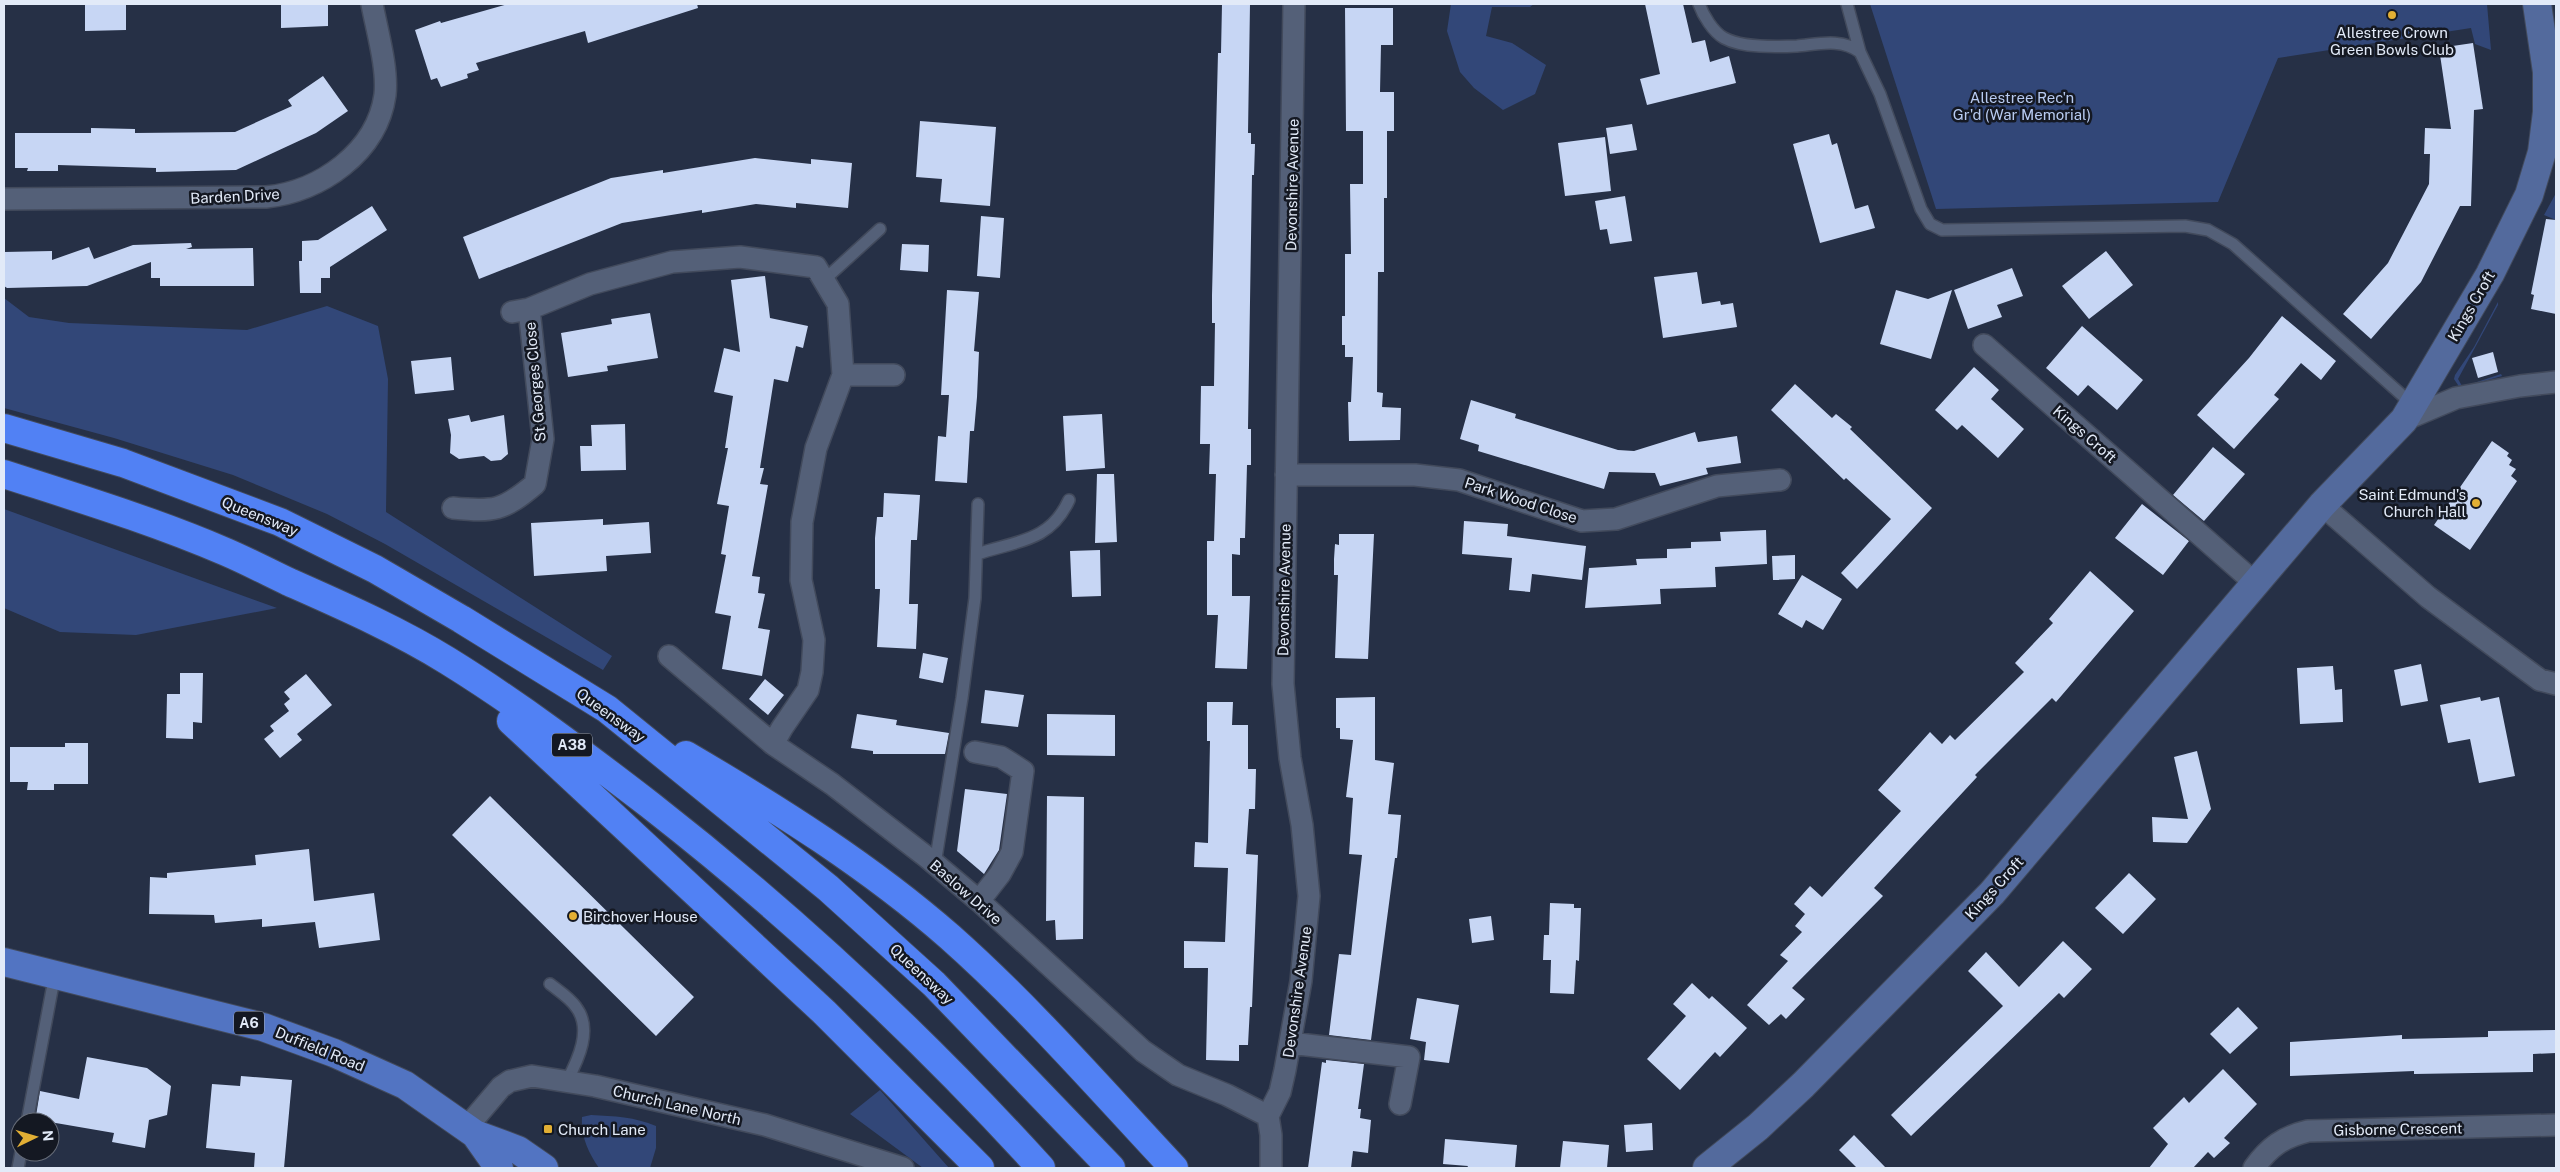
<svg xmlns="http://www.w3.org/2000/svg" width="2560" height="1172" font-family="'Public Sans',sans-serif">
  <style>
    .green { fill: #324778 }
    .building { fill: #c7d6f4 }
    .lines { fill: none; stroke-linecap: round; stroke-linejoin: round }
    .lane-casing { stroke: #424a5c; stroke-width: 14 }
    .street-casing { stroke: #424a5c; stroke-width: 24 }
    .secondary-casing { stroke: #424a5c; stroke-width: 30 }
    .primary-casing { stroke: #424a5c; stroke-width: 30 }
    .highway-casing { stroke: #424a5c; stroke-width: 30 }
    .lane { stroke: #546078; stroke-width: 11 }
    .street { stroke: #546078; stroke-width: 21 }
    .secondary { stroke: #536a9d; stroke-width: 28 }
    .primary { stroke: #5274c2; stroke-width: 28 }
    .highway { stroke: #5181f4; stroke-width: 28 }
    .poi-dot { fill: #e2af34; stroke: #141822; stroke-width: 2 }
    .labels { text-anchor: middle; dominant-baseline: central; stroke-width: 5; stroke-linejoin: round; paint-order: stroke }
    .shield { fill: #141822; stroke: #a4abb8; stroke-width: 1 }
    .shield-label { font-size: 14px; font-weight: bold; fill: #e2eaf8 }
    .poi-label { font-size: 15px; fill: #e2eaf8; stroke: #141822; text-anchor: start }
    .park-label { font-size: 15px; fill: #b8cbf1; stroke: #141822 }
    .street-label { font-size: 15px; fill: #e2eaf8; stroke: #141822 }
  </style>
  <rect width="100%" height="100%" fill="#263046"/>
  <!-- green -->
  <path class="green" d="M 1451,4 L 1534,4 L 1530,7 L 1492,7 L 1486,36 L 1512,43 L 1546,65 L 1535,94 L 1503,110 L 1474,88 L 1460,72 L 1447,31 Z
    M 1870,4 L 2487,4 L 2491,50 L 2475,44 L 2471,28 L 2278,58 L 2218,202 L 1936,209 Z
    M 2556,193 L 2556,220 L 2544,215 Z
    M 4,298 L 29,317 L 69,323 L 247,330 L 327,306 L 378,326 L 388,379 L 386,512 L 612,656 L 603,670 L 385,544 L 327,514 L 233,475 L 114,438 L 4,408 Z
    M 2498,302 L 2498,305 L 2458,379 L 2462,386 L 2465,386 L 2501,374 L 2502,376 L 2460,388 L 2454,379 L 2455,375 L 2474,347 Z
    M 4,509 L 277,608 L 136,635 L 60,632 L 4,608 Z
    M 880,1090 L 949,1168 L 923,1168 L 850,1114 Z
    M 591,1115 C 614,1116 635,1117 656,1126 L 656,1148 L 650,1168 L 599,1168 C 588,1152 581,1137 582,1117 Z"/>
  <!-- building -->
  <path class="building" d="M 85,4 L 126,4 L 126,30 L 85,31 Z
    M 281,4 L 328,4 L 328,26 L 281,28 Z
    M 508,4 L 697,4 L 698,8 L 588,43 L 585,31 L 476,63 L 479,70 L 467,74 L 468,78 L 441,87 L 437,78 L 431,80 L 415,30 L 440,21 L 441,23 Z
    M 1222,4 L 1250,4 L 1248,133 L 1251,133 L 1251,144 L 1255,144 L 1254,175 L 1252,175 L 1248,429 L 1251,429 L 1251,465 L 1247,465 L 1245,538 L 1240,538 L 1240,555 L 1232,554 L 1232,596 L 1250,596 L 1247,669 L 1215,668 L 1218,615 L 1207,615 L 1207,541 L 1214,541 L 1216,474 L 1209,474 L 1210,444 L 1200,444 L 1201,386 L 1214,386 L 1215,323 L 1212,323 L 1212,295 L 1218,53 L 1221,53 Z
    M 1645,4 L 1683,4 L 1692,43 L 1705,40 L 1710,62 L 1729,56 L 1736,83 L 1647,105 L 1640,79 L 1660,74 Z
    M 1345,8 L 1393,8 L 1393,45 L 1381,45 L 1380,92 L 1394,92 L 1394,131 L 1387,131 L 1387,198 L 1384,198 L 1384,272 L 1378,272 L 1377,392 L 1383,393 L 1382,407 L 1401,408 L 1400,440 L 1349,441 L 1348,402 L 1351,402 L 1353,357 L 1345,357 L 1345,345 L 1342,345 L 1342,316 L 1345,316 L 1345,254 L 1351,254 L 1350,184 L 1363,184 L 1363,131 L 1346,131 Z
    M 2473,43 L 2483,109 L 2474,110 L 2471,206 L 2460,206 L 2421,282 L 2371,339 L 2343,314 L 2388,263 L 2429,184 L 2430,154 L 2424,154 L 2425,128 L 2451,129 L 2439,48 Z
    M 323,76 L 348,111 L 316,133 L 236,170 L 156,172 L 156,168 L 58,165 L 58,171 L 27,171 L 28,168 L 15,168 L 15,133 L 91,133 L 91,128 L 135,129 L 135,133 L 235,132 L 292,106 L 288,100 Z
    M 920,121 L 996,127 L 990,206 L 940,202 L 942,179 L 916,177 Z
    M 1632,124 L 1637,150 L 1610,154 L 1606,128 Z
    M 1829,134 L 1832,145 L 1837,143 L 1855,209 L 1868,205 L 1875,228 L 1820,243 L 1793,144 Z
    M 1605,137 L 1611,191 L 1565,196 L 1558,143 Z
    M 755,158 L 811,164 L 811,159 L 852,163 L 848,208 L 796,203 L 796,208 L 756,204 L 702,213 L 702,210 L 622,223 L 479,279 L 463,237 L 611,178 L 663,170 L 663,173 Z
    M 1625,196 L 1632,241 L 1610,244 L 1607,229 L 1600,230 L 1595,201 Z
    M 372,206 L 387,230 L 330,267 L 330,278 L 321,278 L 321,293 L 300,293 L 299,261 L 302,261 L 302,241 L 318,240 Z
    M 981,216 L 1004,218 L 1000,278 L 977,276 Z
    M 2546,219 L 2556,220 L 2556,314 L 2531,309 L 2534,295 L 2531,294 Z
    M 191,243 L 192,247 L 186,249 L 253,248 L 254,286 L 160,286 L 160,278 L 151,278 L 151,262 L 87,286 L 7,288 L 4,286 L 4,252 L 52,251 L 52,260 L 89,247 L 94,259 L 133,245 Z
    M 902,244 L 929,245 L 928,272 L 900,270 Z
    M 2106,251 L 2133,285 L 2089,319 L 2062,286 Z
    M 2012,268 L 2023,296 L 1997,305 L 2002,317 L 1968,329 L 1954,290 Z
    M 1697,272 L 1702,304 L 1720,301 L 1721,305 L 1733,303 L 1737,327 L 1663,338 L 1654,277 Z
    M 765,276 L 770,318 L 808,326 L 803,348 L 796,346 L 788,382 L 774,379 L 760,468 L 764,468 L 760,484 L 768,485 L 752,576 L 760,577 L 758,593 L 765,594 L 758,628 L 770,630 L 762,676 L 722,669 L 731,616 L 715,613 L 726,555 L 721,554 L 729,506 L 717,504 L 728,448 L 725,448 L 733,396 L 714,392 L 724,348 L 740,352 L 731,280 Z
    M 947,290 L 979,292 L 974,351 L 979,352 L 977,397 L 974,431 L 970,431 L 967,483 L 935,481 L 938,436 L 946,437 L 949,395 L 941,395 Z
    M 1896,290 L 1928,299 L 1952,290 L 1931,359 L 1880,344 Z
    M 650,313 L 658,358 L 607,366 L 608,371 L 568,377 L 561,333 L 612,324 L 611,319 Z
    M 2282,316 L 2336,361 L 2321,380 L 2301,363 L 2274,395 L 2279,399 L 2234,449 L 2197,415 L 2249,358 Z
    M 2082,326 L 2143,380 L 2117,410 L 2088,385 L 2078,396 L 2046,368 Z
    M 2493,352 L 2498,372 L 2478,378 L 2472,358 Z
    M 451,357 L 454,390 L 415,394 L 411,361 Z
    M 1974,367 L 1999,390 L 1991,399 L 2024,429 L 1998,458 L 1962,425 L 1957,430 L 1935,410 Z
    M 1795,384 L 1832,418 L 1836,414 L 1852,427 L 1850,429 L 1932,508 L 1857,589 L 1841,573 L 1891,519 L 1846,478 L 1844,480 L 1771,410 Z
    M 1471,400 L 1516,414 L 1515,418 L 1618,450 L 1634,451 L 1695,432 L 1698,442 L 1737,436 L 1741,463 L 1706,468 L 1708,474 L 1660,486 L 1655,473 L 1609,472 L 1604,489 L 1478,451 L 1479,445 L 1460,439 Z
    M 1102,414 L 1105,468 L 1066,471 L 1063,416 Z
    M 469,415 L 471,422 L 504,415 L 508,454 L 501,460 L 491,461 L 484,456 L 459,459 L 450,453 L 451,435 L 448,419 Z
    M 625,424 L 626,470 L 581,471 L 580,446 L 592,446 L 591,425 Z
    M 2492,441 L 2509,453 L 2507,456 L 2512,460 L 2509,465 L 2516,469 L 2511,476 L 2517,481 L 2470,550 L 2434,525 Z
    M 2213,447 L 2245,474 L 2204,521 L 2173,495 Z
    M 1097,474 L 1114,474 L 1117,542 L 1095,543 Z
    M 884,493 L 920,495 L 917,540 L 911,540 L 909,604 L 918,604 L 916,649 L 877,647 L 880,589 L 875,589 L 875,538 L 877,517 L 883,517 Z
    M 2142,504 L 2189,541 L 2163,575 L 2115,538 Z
    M 603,519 L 603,525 L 649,522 L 651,553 L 606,556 L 607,571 L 534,576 L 531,523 Z
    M 1464,521 L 1508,524 L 1507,536 L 1586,546 L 1582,580 L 1532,574 L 1530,592 L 1509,590 L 1512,558 L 1462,554 Z
    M 1766,530 L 1767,564 L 1715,567 L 1716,587 L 1660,589 L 1661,604 L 1585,608 L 1589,568 L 1637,565 L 1636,559 L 1667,558 L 1667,549 L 1691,548 L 1691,542 L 1721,541 L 1720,532 Z
    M 1339,534 L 1374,534 L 1368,659 L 1335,658 L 1338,575 L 1334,575 L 1334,559 L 1335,544 L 1339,545 Z
    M 1100,550 L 1101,596 L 1072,597 L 1070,551 Z
    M 1795,555 L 1795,579 L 1773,580 L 1772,556 Z
    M 2090,571 L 2134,611 L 2056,702 L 2052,698 L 1975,775 L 1977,777 L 1874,888 L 1883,896 L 1792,988 L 1805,999 L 1786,1019 L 1781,1014 L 1769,1025 L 1747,1005 L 1788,961 L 1780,955 L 1802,932 L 1795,926 L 1805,914 L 1794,904 L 1810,886 L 1822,897 L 1901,811 L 1878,790 L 1930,732 L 1942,744 L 1950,735 L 1955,740 L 2024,672 L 2015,663 L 2053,623 L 2049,619 Z
    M 1802,575 L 1842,599 L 1823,630 L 1806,620 L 1802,628 L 1778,614 Z
    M 923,653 L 948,658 L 943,683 L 919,678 Z
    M 2421,664 L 2428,701 L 2401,706 L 2394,670 Z
    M 2333,666 L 2335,690 L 2342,689 L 2343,722 L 2300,724 L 2297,668 Z
    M 180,673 L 203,673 L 202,723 L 193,722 L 193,739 L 166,738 L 167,694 L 180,694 Z
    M 306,674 L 332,705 L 297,734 L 302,740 L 280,758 L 264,739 L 274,731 L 270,726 L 289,711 L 284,704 L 290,699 L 284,692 Z
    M 765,679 L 784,695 L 768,715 L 749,699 Z
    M 985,690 L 1024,695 L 1018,727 L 981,723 Z
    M 1375,697 L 1375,760 L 1394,763 L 1388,814 L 1401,815 L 1397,858 L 1395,858 L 1371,1040 L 1329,1035 L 1339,954 L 1351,955 L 1362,855 L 1349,854 L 1353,798 L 1346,797 L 1353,740 L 1340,739 L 1340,728 L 1336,728 L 1336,698 Z
    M 2480,697 L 2481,701 L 2499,697 L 2515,776 L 2479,783 L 2470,739 L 2448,743 L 2440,705 Z
    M 1207,702 L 1233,702 L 1232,725 L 1248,725 L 1248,769 L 1256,769 L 1255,809 L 1249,809 L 1246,854 L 1258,855 L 1252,1007 L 1250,1007 L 1248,1045 L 1239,1045 L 1239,1061 L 1206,1060 L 1208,968 L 1184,968 L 1184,941 L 1225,942 L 1228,868 L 1194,867 L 1195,842 L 1208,843 L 1210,741 L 1207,741 Z
    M 857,714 L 897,720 L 896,725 L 949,733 L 945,754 L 873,754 L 873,751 L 851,748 Z
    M 1047,714 L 1115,715 L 1115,756 L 1047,755 Z
    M 65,743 L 88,743 L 88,784 L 54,784 L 54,790 L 27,790 L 28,782 L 10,782 L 10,747 L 65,747 Z
    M 2197,751 L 2211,809 L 2187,843 L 2153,842 L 2152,817 L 2188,819 L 2174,757 Z
    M 965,789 L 1007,794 L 999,850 L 984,874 L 957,851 Z
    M 490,796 L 694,997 L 656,1036 L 452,835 Z
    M 1047,796 L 1084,797 L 1083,939 L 1056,940 L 1055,920 L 1046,921 Z
    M 309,849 L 314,901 L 374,893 L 380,940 L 319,948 L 315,922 L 262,927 L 262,919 L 215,923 L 214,915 L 149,914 L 150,877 L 167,878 L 167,873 L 256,865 L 255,855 Z
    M 2129,873 L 2156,899 L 2123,934 L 2095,908 Z
    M 1550,903 L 1574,904 L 1574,908 L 1581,908 L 1579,961 L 1576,960 L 1574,994 L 1550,993 L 1551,960 L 1543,960 L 1544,935 L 1549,935 Z
    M 1491,916 L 1494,940 L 1472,943 L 1469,919 Z
    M 2063,941 L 2092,969 L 2064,998 L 2059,993 L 1911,1136 L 1891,1115 L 2003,1006 L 1968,971 L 1986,952 L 2019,987 Z
    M 1692,983 L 1709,999 L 1712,996 L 1747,1028 L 1720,1057 L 1715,1052 L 1680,1090 L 1647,1059 L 1686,1016 L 1673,1004 Z
    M 1417,998 L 1459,1005 L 1449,1063 L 1424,1060 L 1426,1042 L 1410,1039 Z
    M 2238,1007 L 2258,1028 L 2230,1054 L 2210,1034 Z
    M 2556,1030 L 2556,1053 L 2533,1054 L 2533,1072 L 2414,1074 L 2414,1071 L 2290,1076 L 2290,1042 L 2402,1035 L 2402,1039 L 2488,1037 L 2488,1031 Z
    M 87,1057 L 147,1068 L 171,1086 L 167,1115 L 149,1120 L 145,1148 L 112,1142 L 114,1133 L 50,1122 L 35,1122 L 40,1091 L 79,1099 Z
    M 1326,1060 L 1364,1064 L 1358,1109 L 1361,1109 L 1360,1118 L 1371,1120 L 1368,1153 L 1353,1151 L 1351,1168 L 1308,1168 L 1322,1062 L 1326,1063 Z
    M 2223,1069 L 2257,1104 L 2224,1138 L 2230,1143 L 2214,1158 L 2208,1152 L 2193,1168 L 2149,1168 L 2168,1144 L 2153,1128 L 2184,1097 L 2189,1103 Z
    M 241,1076 L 292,1080 L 284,1168 L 254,1168 L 255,1153 L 206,1148 L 212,1084 L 240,1086 Z
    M 1652,1123 L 1653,1150 L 1626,1152 L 1624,1125 Z
    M 1854,1135 L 1886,1168 L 1857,1168 L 1839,1150 Z
    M 1445,1139 L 1517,1145 L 1515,1168 L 1467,1168 L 1468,1166 L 1443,1164 Z
    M 1563,1141 L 1609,1145 L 1607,1168 L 1560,1168 Z"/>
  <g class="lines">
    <!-- lane casing -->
    <g class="lane-casing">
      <path id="lane" d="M 1699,4 C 1703,15 1713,32 1724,38 C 1742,48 1776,47 1797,46 C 1819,44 1841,38 1860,52
        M 1847,4 L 1860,52 L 1880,94 L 1921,209 L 1930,224 L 1942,230 L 2185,226 L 2208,230 L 2233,244 L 2413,405
        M 824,280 L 880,229
        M 977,554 C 1016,541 1050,542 1069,500
        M 935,864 L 962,698 L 975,598 L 978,504
        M 550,984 C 559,991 570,998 576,1007 C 593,1029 578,1060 567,1081
        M 27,1122 L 55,974
        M 18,1168 L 21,1152"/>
    </g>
    <!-- street casing -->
    <g class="street-casing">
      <path id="street" d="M 4,199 L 266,197 C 320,192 377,152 385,95 C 388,68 377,31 372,4
        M 512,312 L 529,309 L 590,284 L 672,262 L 740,257 L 816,267 L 838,304 L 843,375 L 816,448 L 802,522 L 801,580 L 814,640 L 812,672 L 808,690 L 782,728 L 773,744
        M 1984,345 L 2255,583
        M 843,375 L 894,375
        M 2404,420 L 2456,398 L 2520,386 L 2556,382
        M 1286,475 L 1415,475 L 1459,480 L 1582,521 L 1616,519 L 1717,486 L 1780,480
        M 2322,505 L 2428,597 L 2540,680 L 2556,684
        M 453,508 C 494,512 503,511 535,484 L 543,439 L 529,309
        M 669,656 L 773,744 L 832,784 L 928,858 L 979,901 L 1143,1051 L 1178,1075 L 1227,1095 L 1268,1116
        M 975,752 L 1001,757 L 1023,771 L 1012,852 L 1000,874 L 979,901
        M 1290,1043 L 1409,1057 L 1400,1104
        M 467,1127 L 501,1087 L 510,1081 L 532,1076 L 595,1086 L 765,1125 L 903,1168
        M 1271,1168 L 1271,1135 L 1268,1116 L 1280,1092 L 1285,1070 L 1301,981 L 1309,896 L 1302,825 L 1290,758 L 1283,684 L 1294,4
        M 2254,1168 C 2269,1147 2283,1137 2308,1131 L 2556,1125"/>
    </g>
    <!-- secondary casing -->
    <g class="secondary-casing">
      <path id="secondary" d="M 1707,1168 L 1758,1127 L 1803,1085 L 1992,893 L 2322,505 L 2404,420 L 2490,274 L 2529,195 L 2542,152 L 2547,112 L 2547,72 L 2537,4"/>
    </g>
    <!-- primary casing -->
    <g class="primary-casing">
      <path id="primary" d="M 4,962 L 263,1027 L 334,1053 L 405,1085 L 475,1134 L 518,1150 L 544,1168
        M 475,1134 L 499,1168"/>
    </g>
    <!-- highway casing -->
    <g class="highway-casing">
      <path id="highway" d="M 4,428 L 123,463 L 280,522 L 375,569 L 461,619 L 607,709 L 828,888 L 934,984 L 1111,1168
        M 4,474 C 78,498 154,521 226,552 C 247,561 268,572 289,582 C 343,606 398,630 448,661 C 519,705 585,755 650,805 C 791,915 921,1036 1041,1168
        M 511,721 L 824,1012 L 980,1168
        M 686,755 C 778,809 870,867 950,937 C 1030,1008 1101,1090 1174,1168"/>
    </g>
    <!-- lane -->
    <use href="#lane" class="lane"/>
    <!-- street -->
    <use href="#street" class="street"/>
    <!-- secondary -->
    <use href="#secondary" class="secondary"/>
    <!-- primary -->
    <use href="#primary" class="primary"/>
    <!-- highway -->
    <use href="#highway" class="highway"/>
  </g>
  <!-- markers -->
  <g class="poi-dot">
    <circle cx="2392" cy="15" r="5"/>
    <circle cx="2476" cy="503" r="5"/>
    <circle cx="573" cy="916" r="5"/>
    <rect x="543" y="1124" width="10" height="10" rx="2.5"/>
  </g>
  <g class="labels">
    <!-- shield labels -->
    <g class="shield">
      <rect x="552" y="733.5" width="40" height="23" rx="4"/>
      <rect x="234" y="1011.5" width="30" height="23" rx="4"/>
    </g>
    <g class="shield-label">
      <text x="572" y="745">A38</text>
      <text x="249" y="1023">A6</text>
    </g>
    <!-- poi labels -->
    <g class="poi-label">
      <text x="2392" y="32" text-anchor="middle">Allestree Crown<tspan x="2392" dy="17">Green Bowls Club</tspan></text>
      <text x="2466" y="494" text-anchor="end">Saint Edmund's<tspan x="2466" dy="17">Church Hall</tspan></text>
      <text x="583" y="916">Birchover House</text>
      <text x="558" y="1129">Church Lane</text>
    </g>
    <!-- park labels -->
    <g class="park-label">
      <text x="2022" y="97">Allestree Rec'n<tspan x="2022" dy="17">Gr'd (War Memorial)</tspan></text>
    </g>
    <!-- street labels -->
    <g class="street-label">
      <text transform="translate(1292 185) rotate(-89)">Devonshire Avenue</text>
      <text transform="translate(235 196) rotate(-3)">Barden Drive</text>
      <text transform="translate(2471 306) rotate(-60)">Kings Croft</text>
      <text transform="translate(535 382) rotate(-95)">St Georges Close</text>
      <text transform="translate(2085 434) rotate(41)">Kings Croft</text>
      <text transform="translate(1521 500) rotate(18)">Park Wood Close</text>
      <text transform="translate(260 516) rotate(22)">Queensway</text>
      <text transform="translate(1284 590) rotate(-89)">Devonshire Avenue</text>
      <text transform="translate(611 715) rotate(36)">Queensway</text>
      <text transform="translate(1994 888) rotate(-48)">Kings Croft</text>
      <text transform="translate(966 892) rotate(41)">Baslow Drive</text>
      <text transform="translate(922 974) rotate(43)">Queensway</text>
      <text transform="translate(1297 992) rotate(-82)">Devonshire Avenue</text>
      <text transform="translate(320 1049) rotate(22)">Duffield Road</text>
      <text transform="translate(677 1105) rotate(13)">Church Lane North</text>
      <text transform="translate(2398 1129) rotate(-1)">Gisborne Crescent</text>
    </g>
  </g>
  <!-- border -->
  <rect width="2560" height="1172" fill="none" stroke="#e2eaf8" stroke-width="10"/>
  <!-- north arrow -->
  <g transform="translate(35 1137) rotate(85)"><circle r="24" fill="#141822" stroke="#666c78"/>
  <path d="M0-4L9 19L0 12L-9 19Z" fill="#e2af34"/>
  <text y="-8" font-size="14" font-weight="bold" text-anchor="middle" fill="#e2eaf8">N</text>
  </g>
</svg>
